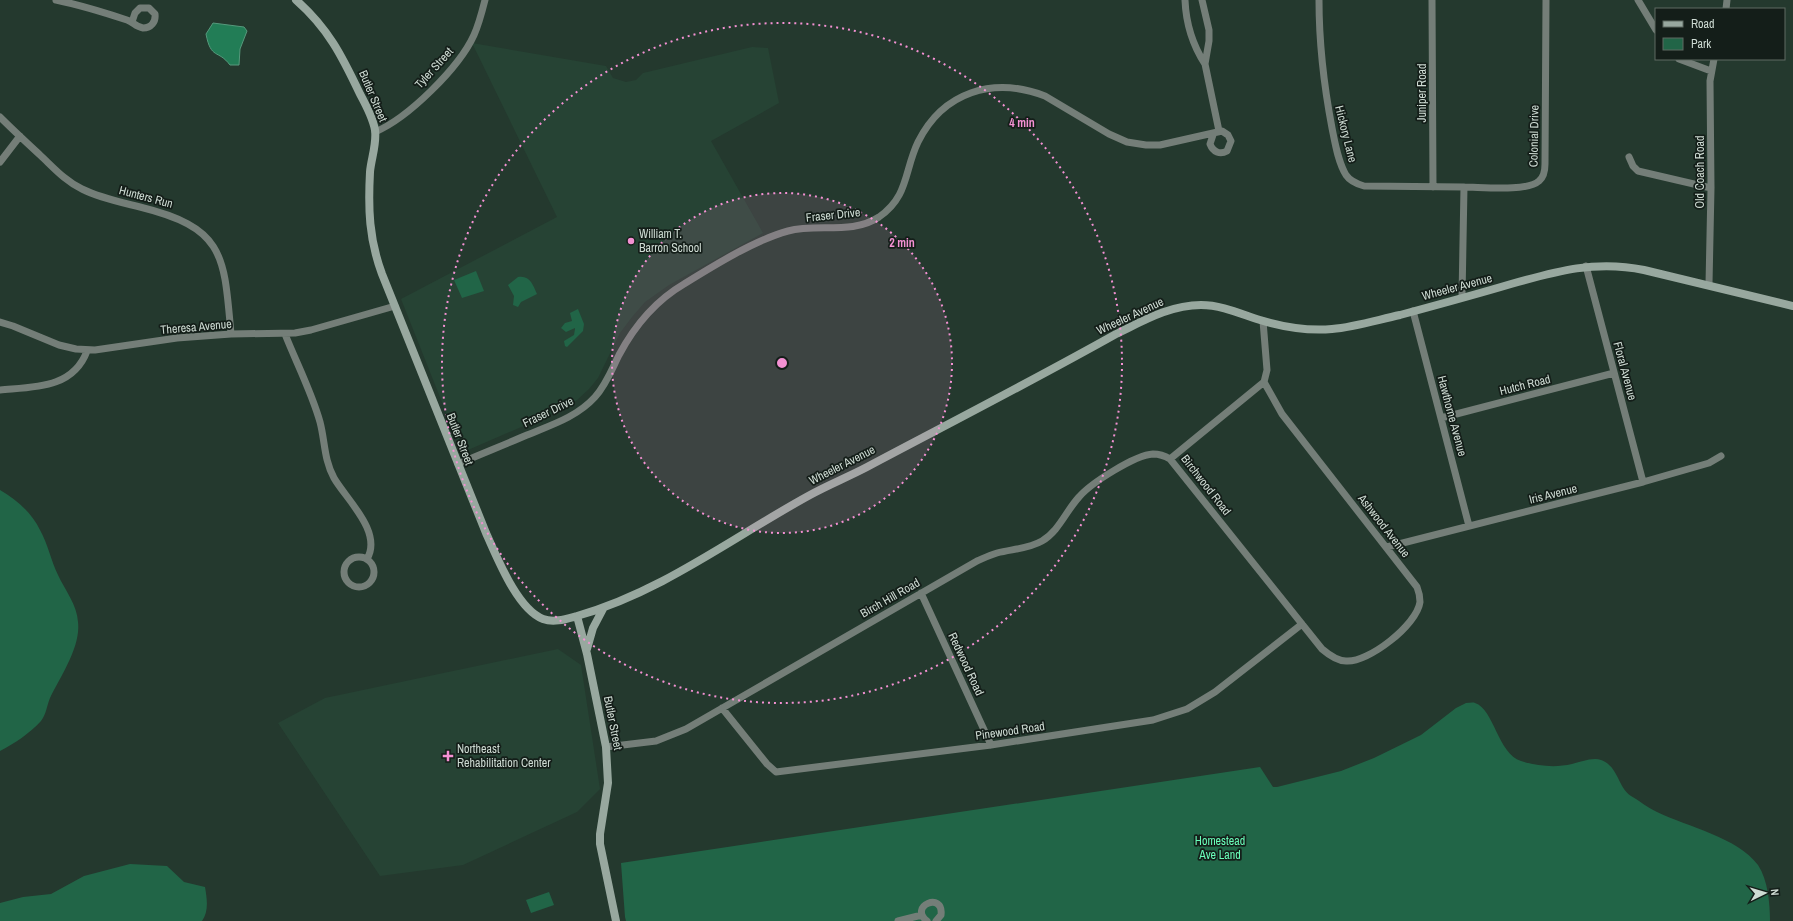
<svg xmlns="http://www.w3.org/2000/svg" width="1793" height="921" font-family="'Archivo Narrow',sans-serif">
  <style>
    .built { fill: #264334 }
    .green { fill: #216547 }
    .water { fill: #227d56; stroke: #56997c }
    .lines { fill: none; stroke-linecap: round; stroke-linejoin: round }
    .street { stroke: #747e78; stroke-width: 7 }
    .secondary { stroke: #98a89f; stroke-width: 8 }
    .ring { fill: none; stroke: #f491d3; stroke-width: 2; stroke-dasharray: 2 4 }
    .poi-dot { fill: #f491d3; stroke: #141e19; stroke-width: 1.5 }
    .labels { text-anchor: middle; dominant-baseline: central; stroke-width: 3.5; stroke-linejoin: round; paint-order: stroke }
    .street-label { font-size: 12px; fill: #cedbd3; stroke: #141e19 }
    .poi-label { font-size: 12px; fill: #cedbd3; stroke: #141e19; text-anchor: start }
    .park-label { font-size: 12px; fill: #6afeba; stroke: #141e19 }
    .centre { fill: #f491d3; stroke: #141e19; stroke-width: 2 }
    .ring-label { font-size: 12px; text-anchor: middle; font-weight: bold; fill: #f491d3; stroke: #141e19; stroke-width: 3.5; stroke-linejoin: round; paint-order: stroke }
  </style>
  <rect width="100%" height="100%" fill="#24392e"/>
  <!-- built -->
  <path class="built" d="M 472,43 L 606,66 L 613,78 L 626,82 L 636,80 L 643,73 L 752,47 L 768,48 L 779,103 L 711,141 L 763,233 L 669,285 L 645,302 L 632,317 L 620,333 L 598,378 L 589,389 L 577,400 L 563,409 L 468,450 L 464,450 L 459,445 L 401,299 L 557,217 Z
    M 558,649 L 581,665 L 600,789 L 577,812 L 463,865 L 380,876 L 278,723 L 325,698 Z"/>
  <!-- green -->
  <path class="green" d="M 476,271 L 484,291 L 462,298 L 454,280 Z
    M 518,277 C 530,275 533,285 537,294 L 521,302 L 518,307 L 513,305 L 514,296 L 508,285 Z
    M 578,309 L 584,324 L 583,331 L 567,347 L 565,346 L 564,341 L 574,335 L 575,329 L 575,328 L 566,332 L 561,328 L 565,323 L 572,321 L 570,313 Z
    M 0,490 C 16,499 32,513 40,530 C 48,544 51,561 58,575 C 65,590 77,605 78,622 C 81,647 60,677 50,698 C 47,705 46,715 41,721 C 29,734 15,743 0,751 Z
    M 1466,703 C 1469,703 1473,702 1475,703 C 1494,709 1498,754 1521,761 C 1537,766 1555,768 1572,764 C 1580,762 1593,757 1601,760 C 1619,767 1617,786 1631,796 C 1640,801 1648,808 1657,812 C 1688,827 1737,837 1758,865 C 1768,880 1770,904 1770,921 L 626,921 L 625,917 L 621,863 L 1260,767 L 1273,787 L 1277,787 L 1341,771 L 1374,758 L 1421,735 L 1456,708 Z
    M 130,864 L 167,866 L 184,882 L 205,887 C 207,899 209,911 202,921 L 0,921 L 0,903 L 23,897 L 51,894 L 84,876 Z
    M 549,892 L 554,905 L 531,913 L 526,900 Z"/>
  <!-- water -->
  <path class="water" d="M 213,23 L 244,27 L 247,31 L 240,49 L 239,65 L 230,65 C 218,49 211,60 206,34 Z"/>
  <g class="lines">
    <!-- street -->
    <path class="street" d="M 56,0 C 80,5 103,12 127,20 C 133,22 136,27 143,28 C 151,28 156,22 155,14 L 149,8 L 140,8 L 135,13 L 132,22
      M 1185,0 C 1186,24 1192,44 1205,64
      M 1202,0 L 1209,30 L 1209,41 L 1205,64 L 1219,131
      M 1319,0 C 1319,43 1324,86 1332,128 C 1335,143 1338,162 1346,175 C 1350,181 1357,184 1364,186 L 1464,187
      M 1432,0 L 1433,187
      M 1638,0 L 1656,30
      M 1726,9 L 1727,0
      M 1679,59 L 1711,71
      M 0,117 C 13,130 26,142 40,155 C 53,167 65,181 82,189 C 100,198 120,202 140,207 C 225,228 224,255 231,334
      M 375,132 C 408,118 459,68 474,35 C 479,24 482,12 485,0
      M 1629,157 L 1633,166 L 1638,171 L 1711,188
      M 0,162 L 20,136
      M 1586,266 L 1643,482
      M 1709,284 L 1711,188 L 1710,81 L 1714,59
      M 1462,297 L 1464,187 C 1481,187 1527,192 1539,181 C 1544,177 1545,170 1545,164 L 1546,0
      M 1413,311 L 1469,526
      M 0,322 L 13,326 L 59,345 L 76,349 L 95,350 L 177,338 L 231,334 L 295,333 L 311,330 L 395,306
      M 285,334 C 296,362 312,393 320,422 C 325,441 324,460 334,478 C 346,499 383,532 367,559
      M 0,390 C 33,387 73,389 87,351
      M 1441,418 L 1614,373
      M 1170,459 L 1264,382 L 1267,370 L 1263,321
      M 458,464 C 481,454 504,445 527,435 C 551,425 577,417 595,397 C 606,385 612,369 619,355 C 635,325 655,301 684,284 C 713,266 755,240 788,231 C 817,223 852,235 879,217 C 909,196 904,171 918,142 C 943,92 993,76 1045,96 L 1109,134 L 1127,142 L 1146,145 L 1160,145 L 1222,131 L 1228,135 L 1231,141 L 1227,151 C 1220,155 1213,152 1210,144 L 1213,135
      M 1387,547 L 1643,482 L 1709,463 L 1721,456
      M344 572a15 15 0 1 1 30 0a15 15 0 1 1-30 0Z
      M 921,593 L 991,745
      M 722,708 L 767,764 L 776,772 L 991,745 L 1153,720 L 1187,709 L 1215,692 L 1302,624
      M 606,747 L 656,741 L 686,729 L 977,561 C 984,558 990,555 997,553 C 1012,549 1028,549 1042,541 C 1059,531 1066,511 1079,497 C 1091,483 1135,455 1153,454 C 1159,454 1165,456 1170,459 L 1322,649 C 1329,655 1337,661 1346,661 C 1368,663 1417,625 1420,602 C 1420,597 1419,592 1417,587 L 1282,414 L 1264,382
      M 898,921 L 922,915
      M 927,921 C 908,906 944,891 941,915 L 936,921"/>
    <!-- secondary -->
    <path class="secondary" d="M 296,0 C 328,28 342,56 360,94 C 366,105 373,118 375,130 C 377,144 371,159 370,172 C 368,209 369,239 382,274 L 486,533 C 497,557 517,609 543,619 C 554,623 566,619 577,616 L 587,654 L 606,747 L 608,783 L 600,834 L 600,844 L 616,921
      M 577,616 C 662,592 733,537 810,495 C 828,485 848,477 867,467 C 950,423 1034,380 1116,334 C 1143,321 1170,305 1201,305 C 1222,305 1241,314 1260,320 C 1283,327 1308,331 1332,329 C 1355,327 1377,320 1400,315 C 1437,305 1474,295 1511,284 C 1557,271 1596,260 1644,270 L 1793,306
      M 587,649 L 593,628 L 603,609"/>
  </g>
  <!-- distance rings -->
  <circle cx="782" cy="363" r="170" fill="#f491d3" fill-opacity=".12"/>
  <g class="ring">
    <circle cx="782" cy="363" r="170"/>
    <circle cx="782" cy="363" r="340"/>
  </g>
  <!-- markers -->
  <g class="poi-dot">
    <circle cx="631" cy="241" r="4"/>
    <path d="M446 750h4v4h4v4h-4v4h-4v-4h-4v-4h4z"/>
  </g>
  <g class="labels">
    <!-- street labels -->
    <g class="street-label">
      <text transform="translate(434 68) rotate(-48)">Tyler Street</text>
      <text transform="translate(1422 93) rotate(-90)">Juniper Road</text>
      <text transform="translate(373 96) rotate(67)">Butler Street</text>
      <text transform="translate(1346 134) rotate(76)">Hickory Lane</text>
      <text transform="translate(1534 136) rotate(-89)">Colonial Drive</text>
      <text transform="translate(1700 172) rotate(-90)">Old Coach Road</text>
      <text transform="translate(146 197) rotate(15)">Hunters Run</text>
      <text transform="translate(833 215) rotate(-6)">Fraser Drive</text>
      <text transform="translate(1457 287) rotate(-15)">Wheeler Avenue</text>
      <text transform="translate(1130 316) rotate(-25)">Wheeler Avenue</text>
      <text transform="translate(196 327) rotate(-5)">Theresa Avenue</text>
      <text transform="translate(1625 371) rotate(75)">Floral Avenue</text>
      <text transform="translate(1525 385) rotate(-14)">Hutch Road</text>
      <text transform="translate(548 412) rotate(-26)">Fraser Drive</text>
      <text transform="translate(1452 416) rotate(75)">Hawthorne Avenue</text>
      <text transform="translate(460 439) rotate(69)">Butler Street</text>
      <text transform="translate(842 465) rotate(-27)">Wheeler Avenue</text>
      <text transform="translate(1206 485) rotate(52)">Birchwood Road</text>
      <text transform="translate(1553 494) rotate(-14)">Iris Avenue</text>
      <text transform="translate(1384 526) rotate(52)">Ashwood Avenue</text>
      <text transform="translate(890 598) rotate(-30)">Birch Hill Road</text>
      <text transform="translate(966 664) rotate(65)">Redwood Road</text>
      <text transform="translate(613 723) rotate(79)">Butler Street</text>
      <text transform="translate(1010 731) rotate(-8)">Pinewood Road</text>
    </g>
    <!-- poi labels -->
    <g class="poi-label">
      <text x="639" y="234">William T.<tspan x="639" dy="14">Barron School</tspan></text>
      <text x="457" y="749">Northeast<tspan x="457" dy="14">Rehabilitation Center</tspan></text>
    </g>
    <!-- park labels -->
    <g class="park-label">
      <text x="1220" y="841">Homestead<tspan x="1220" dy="14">Ave Land</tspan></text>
    </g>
  </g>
  <circle cx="782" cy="363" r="6" class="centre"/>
  <g class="ring-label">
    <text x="1022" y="127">4 min</text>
    <text x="902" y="247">2 min</text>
  </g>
  <!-- legend -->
  <rect x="1655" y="8" width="130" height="52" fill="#141e19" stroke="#5e6a63"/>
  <rect x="1663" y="21" width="20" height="6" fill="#98a89f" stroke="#5e6a63"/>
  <text x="1691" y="28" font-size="12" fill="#cedbd3">Road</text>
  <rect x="1663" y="38" width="20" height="12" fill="#216547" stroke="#5e6a63"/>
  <text x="1691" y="48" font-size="12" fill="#cedbd3">Park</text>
  <!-- north arrow -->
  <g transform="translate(1765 893) rotate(85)" stroke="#141e19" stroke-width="3" paint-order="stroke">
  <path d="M0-3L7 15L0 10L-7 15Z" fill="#cedbd3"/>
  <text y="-6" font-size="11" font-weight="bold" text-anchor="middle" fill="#cedbd3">N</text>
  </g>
</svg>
